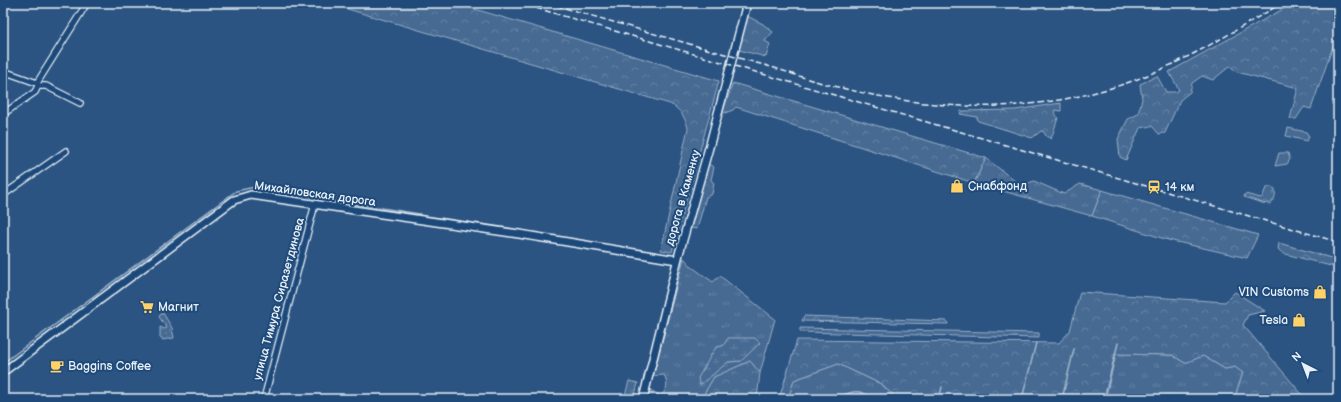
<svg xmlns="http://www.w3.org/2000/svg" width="1341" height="402" font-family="'Balsamiq Sans',sans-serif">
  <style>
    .grass { fill: url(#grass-tufts); stroke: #98aec6; fill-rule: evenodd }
    .forest { fill: url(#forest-crowns); stroke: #98aec6 }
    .wetland { fill: url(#wetland-marsh); stroke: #98aec6 }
    .park { fill: url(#park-dots); stroke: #98aec6 }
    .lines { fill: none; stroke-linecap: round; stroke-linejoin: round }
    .stream { stroke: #a0b6cb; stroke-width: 1.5 }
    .street-casing { stroke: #e8f1f8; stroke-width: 8 }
    .secondary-casing { stroke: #e8f1f8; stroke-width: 10 }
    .street { stroke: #1f4a7a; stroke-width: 5.5 }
    .secondary { stroke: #1f4a7a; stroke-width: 7 }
    .rail { stroke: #e8f1f8; stroke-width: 1.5; stroke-dasharray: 6 3; stroke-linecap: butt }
    .labels { text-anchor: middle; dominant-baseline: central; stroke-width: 4; stroke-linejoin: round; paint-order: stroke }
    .poi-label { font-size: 12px; fill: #e8f1f8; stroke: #1f4a7a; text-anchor: start }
    .street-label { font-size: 12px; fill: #e8f1f8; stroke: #1f4a7a }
  </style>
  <defs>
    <pattern id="grass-tufts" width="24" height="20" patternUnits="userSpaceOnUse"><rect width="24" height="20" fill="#476b93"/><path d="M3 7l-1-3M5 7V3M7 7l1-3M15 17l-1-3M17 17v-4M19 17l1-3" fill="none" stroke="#6281a3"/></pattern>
    <pattern id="forest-crowns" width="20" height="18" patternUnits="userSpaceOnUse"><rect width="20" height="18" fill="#476b93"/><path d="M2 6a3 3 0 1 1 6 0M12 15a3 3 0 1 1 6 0" fill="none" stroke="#6281a3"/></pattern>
    <pattern id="wetland-marsh" width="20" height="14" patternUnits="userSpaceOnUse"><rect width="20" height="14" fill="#476b93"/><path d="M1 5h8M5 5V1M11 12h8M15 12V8" fill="none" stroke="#6281a3"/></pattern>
    <pattern id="park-dots" width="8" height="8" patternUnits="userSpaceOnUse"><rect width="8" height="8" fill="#476b93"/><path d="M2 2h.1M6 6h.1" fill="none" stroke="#6281a3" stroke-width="1.8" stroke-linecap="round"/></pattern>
  </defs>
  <rect width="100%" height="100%" fill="#2b5482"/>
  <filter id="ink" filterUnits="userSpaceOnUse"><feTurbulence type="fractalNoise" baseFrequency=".025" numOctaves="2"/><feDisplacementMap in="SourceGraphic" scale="8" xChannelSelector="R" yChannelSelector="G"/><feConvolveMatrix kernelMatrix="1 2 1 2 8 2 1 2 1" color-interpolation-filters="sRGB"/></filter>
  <g filter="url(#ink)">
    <!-- grass -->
    <path class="grass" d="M 986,158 L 1021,186 L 1034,181 L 1064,194 L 1080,184 L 1102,190 L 1092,216 L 974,183 Z
      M 684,258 L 692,267 L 713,282 L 720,276 L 775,319 L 760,373 L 750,361 L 714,377 L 701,399 L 647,399 L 649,389 L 661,396 C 667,389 669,384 664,375 L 653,376 ZM 723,346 L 741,361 L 728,362 Z
      M 1116,354 L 1172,355 L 1185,363 L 1203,356 L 1225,369 L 1235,367 L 1243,373 L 1234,399 L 1105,399 Z
      M 838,364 L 881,384 L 897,399 L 788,399 L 794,380 Z"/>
    <!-- forest -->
    <path class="forest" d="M 327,3 L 454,3 L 719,81 L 672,252 L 661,250 L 688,128 C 685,117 680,109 670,104 Z
      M 1294,3 L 1338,3 L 1338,32 L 1311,109 L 1304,107 L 1296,119 L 1290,119 L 1298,88 L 1237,72 L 1230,66 L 1213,80 L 1202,76 L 1192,83 L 1190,92 L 1180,100 L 1165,133 L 1159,134 L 1152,126 L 1140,128 L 1126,160 L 1120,157 L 1118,139 L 1128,119 L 1138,114 L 1142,99 L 1140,84 L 1157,76 L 1166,92 L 1176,92 L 1179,90 L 1169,72 Z
      M 747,16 L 763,24 L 773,32 L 765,41 L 770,44 L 766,57 L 739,50 Z
      M 733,83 L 986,158 L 974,183 L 736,107 L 733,110 L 722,114 Z
      M 1061,103 L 1061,111 L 1055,110 L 1054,112 L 1058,118 L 1051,139 L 1046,136 L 1044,132 L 1041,131 L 1032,138 L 978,121 L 977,117 L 960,114 L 961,111 L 1015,110 Z
      M 1288,128 L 1306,132 L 1309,136 L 1307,141 L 1286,136 Z
      M 1279,153 L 1288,153 L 1290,159 L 1287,164 L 1275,166 Z
      M 708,164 L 714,167 L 711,180 L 714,183 L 712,194 L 706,197 L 697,229 L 691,228 Z
      M 1268,187 L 1272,187 L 1275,189 C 1276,196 1275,199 1270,204 L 1262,203 L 1244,197 L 1245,194 L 1261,198 L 1263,196 L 1265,190 Z
      M 1102,190 L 1258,235 L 1247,258 L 1168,240 L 1092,216 Z
      M 1279,243 L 1338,260 L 1338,268 L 1282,253 L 1278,249 Z
      M 1080,292 L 1225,302 L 1235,292 L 1265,311 L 1248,315 L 1243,325 L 1306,399 L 1234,399 L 1243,373 L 1235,367 L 1225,369 L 1203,356 L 1185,363 L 1172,355 L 1116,354 L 1105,399 L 897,399 L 881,384 L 838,364 L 794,380 L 788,399 L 779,399 L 797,340 L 1059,343 L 1070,331 Z
      M 804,316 L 947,321 L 948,324 L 802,321 Z
      M 800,328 L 1039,333 L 1039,338 L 800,332 Z
      M 750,361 L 760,373 L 757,399 L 701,399 L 714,377 Z
      M 629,381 L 638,383 L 634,399 L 624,399 Z"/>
    <!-- wetland -->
    <path class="wetland" d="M 728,338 L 755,338 L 760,343 L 741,361 L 728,362 L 700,385 L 698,378 L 716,347 L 723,346 Z"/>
    <!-- park -->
    <path class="park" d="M 163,313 L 172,328 L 174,338 L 162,340 L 160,338 L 160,327 L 165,329 L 167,328 L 159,317 L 160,315 Z"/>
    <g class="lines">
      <!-- stream -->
      <path class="stream" d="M 350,203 L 420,214
        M 3,363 L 236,191 L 255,187 L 342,202
        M 833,399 C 850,393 858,386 873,399
        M 939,399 L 942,387
        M 1022,399 L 1036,343
        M 1062,399 L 1074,349
        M 1104,399 L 1118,343"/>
      <!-- street casing -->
      <g class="street-casing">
        <path id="street" d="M 3,71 L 37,83 L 38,86 L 46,86 L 80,103
          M 37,83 L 87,3
          M 3,114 L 35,92 L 38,86
          M 3,195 L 66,151
          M 264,399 L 315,204"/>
      </g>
      <!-- secondary casing -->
      <g class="secondary-casing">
        <path id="secondary" d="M 3,372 L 234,200 L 251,195 L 519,234 L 677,260
          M 643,399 L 679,254 L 710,144 L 747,3"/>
      </g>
      <!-- street -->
      <use href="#street" class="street"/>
      <!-- secondary -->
      <use href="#secondary" class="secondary"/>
      <!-- rail -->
      <path class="rail" d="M 519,3 L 1338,242
        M 548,3 C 620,24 692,45 764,65 C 786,71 808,80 830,85 C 929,111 1026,116 1124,84 C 1180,65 1231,33 1282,3"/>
    </g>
  </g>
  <!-- icons -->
  <defs>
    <g id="shop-bare" transform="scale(1.08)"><path d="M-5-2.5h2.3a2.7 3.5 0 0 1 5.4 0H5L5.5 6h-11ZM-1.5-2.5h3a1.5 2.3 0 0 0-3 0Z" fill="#ffd166" stroke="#1f4a7a" stroke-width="2.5" paint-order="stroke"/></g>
    <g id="station-bare" transform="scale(1.08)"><path d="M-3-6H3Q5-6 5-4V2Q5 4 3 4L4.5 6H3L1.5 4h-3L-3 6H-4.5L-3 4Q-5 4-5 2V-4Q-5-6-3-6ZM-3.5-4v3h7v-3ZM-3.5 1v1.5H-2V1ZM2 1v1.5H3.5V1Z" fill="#ffd166" stroke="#1f4a7a" stroke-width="2.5" paint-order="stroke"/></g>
    <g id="supermarket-bare" transform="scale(1.08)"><path d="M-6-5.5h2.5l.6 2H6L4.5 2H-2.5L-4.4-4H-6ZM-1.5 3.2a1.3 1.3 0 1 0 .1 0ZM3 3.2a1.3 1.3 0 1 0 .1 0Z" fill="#ffd166" stroke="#1f4a7a" stroke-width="2.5" paint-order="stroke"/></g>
    <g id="cafe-bare" transform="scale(1.08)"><path d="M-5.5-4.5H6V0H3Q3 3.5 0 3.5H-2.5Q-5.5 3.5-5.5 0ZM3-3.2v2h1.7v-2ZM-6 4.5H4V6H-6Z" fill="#ffd166" stroke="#1f4a7a" stroke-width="2.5" paint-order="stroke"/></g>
  </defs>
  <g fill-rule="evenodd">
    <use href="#shop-bare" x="957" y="186"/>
    <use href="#station-bare" x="1154" y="187"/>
    <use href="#shop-bare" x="1320" y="292"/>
    <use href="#supermarket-bare" x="147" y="307"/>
    <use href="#shop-bare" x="1299" y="320"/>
    <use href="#cafe-bare" x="57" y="366"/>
  </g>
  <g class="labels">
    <!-- poi labels -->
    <g class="poi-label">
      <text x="968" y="186">Снабфонд</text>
      <text x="1165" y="187">14 км</text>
      <text x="1309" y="292" text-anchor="end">VIN Customs</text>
      <text x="158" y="307">Магнит</text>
      <text x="1288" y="320" text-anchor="end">Tesla</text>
      <text x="68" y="366">Baggins Coffee</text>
    </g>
    <!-- street labels -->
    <g class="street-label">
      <text transform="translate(315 194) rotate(8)">Михайловская дорога</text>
      <text transform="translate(683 198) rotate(-74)">дорога в Каменку</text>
      <text transform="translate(279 299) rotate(-75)">улица Тимура Сиразетдинова</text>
    </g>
  </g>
  <!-- margin -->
  <rect width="1341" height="402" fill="none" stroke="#1f4a7a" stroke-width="16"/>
  <rect x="8" y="8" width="1325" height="386" fill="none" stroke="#e8f1f8" stroke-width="1.5" filter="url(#ink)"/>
  <!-- north arrow -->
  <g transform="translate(1303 364) rotate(318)" stroke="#1f4a7a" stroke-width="3" paint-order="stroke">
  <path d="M0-3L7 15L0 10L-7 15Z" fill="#e8f1f8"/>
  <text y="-6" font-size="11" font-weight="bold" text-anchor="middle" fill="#e8f1f8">N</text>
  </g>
</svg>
